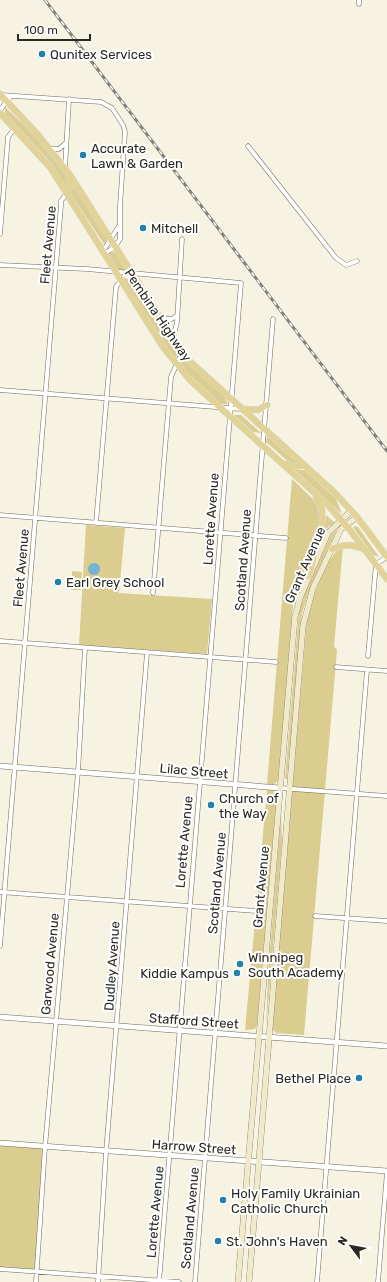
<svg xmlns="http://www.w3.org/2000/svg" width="387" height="1282" font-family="Rubik,sans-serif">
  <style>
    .green { fill: #dbcc90 }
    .water { fill: #74b3d6 }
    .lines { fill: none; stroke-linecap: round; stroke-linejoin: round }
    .minor-casing { stroke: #6e6a5b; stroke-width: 5 }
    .tertiary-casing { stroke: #6e6a5b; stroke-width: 6 }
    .secondary-casing { stroke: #6e6a5b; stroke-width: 6 }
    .primary-casing { stroke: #d9d8d7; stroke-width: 7 }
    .minor { stroke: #fff; stroke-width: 4 }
    .tertiary { stroke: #fff; stroke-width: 5 }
    .secondary { stroke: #f0e9ca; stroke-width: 5.5 }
    .primary { stroke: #e1d396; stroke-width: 6 }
    .rail-casing { stroke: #848277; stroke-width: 3 }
    .rail { stroke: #fff; stroke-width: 1.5; stroke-dasharray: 4.5; stroke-linecap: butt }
    .poi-dot { fill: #2180ac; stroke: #fff; stroke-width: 1.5 }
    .labels { text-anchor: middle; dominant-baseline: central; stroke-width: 4; stroke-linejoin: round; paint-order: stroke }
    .poi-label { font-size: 13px; fill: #2a2922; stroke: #fff; text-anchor: start }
    .street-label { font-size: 13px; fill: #2a2922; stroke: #fff }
  </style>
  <rect width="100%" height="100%" fill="#f7f3e2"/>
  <!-- green -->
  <path class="green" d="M 5,107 L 40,140 L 69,178 L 67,188 L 47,158 L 5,114 Z
    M 74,186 L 107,239 L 104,244 L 70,193 Z
    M 115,252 L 127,272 L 118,270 L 108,253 Z
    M 122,277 L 130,280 L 177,352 L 176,361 Z
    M 182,358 L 225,397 L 228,404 L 221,404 L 179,365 Z
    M 234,415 L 241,415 L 261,433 L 253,432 Z
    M 267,436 L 299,464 L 291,464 L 266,442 Z
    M 295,470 L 305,470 L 336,499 L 342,514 Z
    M 292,479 L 315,501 L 320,515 L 320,521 L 312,555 L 293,605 L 279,780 L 274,784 L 267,784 Z
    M 326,515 L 335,523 L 328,527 L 322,539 Z
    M 86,525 L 125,528 L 119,593 L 212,599 L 207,654 L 79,645 Z
    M 355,526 L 358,527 L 379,557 L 373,555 L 353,527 Z
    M 337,529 L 309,592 L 302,613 L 287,779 L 285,779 L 299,611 L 306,591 L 331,535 Z
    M 343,546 L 334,646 L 337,650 L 304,1035 L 276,1033 L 272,1029 L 307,618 C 313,599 325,555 343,546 Z
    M 72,571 L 82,572 L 81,590 L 71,590 Z
    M 267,790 L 273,790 L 277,795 L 257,1025 L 255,1029 L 245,1030 Z
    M 281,813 L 282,843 L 266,1029 L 268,975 Z
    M 0,1143 L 45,1147 L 36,1272 L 0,1269 Z"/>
  <!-- water -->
  <path class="water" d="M88 569a6 6 0 1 1 12 0a6 6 0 1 1-12 0Z"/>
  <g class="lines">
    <!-- minor casing -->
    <g class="minor-casing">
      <path id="minor" d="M 359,4 L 359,0
        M 1,95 L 101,102 L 112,108 L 123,125 L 125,132 L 120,206 L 120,239 L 115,247 L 104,254
        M 0,110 L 11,96
        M 248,146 L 336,258 L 346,265 L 357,261
        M 50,149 L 59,149 L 66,143
        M 65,168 L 69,99
        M 0,234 L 8,137 L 15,128
        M 103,251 L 119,226
        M 0,265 L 87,269 L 241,283 L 159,1282
        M 160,318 L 172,319 L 176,316
        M 173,339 L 177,322 L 182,239
        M 0,390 L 241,409
        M 0,515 L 286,538
        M 96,523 L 116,287 L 121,280
        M 153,593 L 171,377 L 182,352
        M 0,641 L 276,662
        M 368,656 L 376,564 L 387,557
        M 336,667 L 387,671
        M 280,788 L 387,796
        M 0,892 L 256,911
        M 315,916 L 387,921
        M 0,946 L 61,205 L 61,201 L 67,193
        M 0,1269 L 179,1282
        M 36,1282 L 45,1147 L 78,772 L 85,648
        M 98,1282 L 106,1152 L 147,653
        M 195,1282 L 273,319
        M 317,1282 L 367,670
        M 378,1282 L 387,1172"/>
    </g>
    <!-- tertiary casing -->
    <g class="tertiary-casing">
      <path id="tertiary" d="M 0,766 L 280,788
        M 0,1017 L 387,1046
        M 0,1143 L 387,1171"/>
    </g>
    <!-- secondary casing -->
    <g class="secondary-casing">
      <path id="secondary" d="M 238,1282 L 295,616 L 300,598 L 328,533 L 351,511
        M 249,1282 L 303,626 L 313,588 L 341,529 L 357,517"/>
    </g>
    <!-- primary casing -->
    <g class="primary-casing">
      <path id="primary" d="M 0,94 L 38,135 L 70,175 L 185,357 L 333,491 L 357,517 L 387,557
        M 0,113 L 50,167 L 163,347 L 191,381 L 328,505 L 349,529 L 387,579
        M 67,193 L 70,188 L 70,176
        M 242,409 L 258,410 L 267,405
        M 286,464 L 293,467 L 304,465
        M 332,549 C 345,544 351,544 364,549
        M 309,576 L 322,525 L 322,509 L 316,496"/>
    </g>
    <!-- minor -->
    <use href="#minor" class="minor"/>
    <!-- tertiary -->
    <use href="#tertiary" class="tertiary"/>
    <!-- secondary -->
    <use href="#secondary" class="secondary"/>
    <!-- primary -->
    <use href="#primary" class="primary"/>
    <!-- rail casing -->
    <g class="rail-casing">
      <path id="rail" d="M 45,0 L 387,451"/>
    </g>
    <!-- rail -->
    <use href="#rail" class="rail"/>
  </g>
  <!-- markers -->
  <g class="poi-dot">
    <circle cx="42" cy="54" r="4"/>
    <circle cx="83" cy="155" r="4"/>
    <circle cx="143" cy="228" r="4"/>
    <circle cx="58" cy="582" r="4"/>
    <circle cx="211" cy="805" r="4"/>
    <circle cx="240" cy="964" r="4"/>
    <circle cx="237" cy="973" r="4"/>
    <circle cx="359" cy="1078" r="4"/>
    <circle cx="223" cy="1200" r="4"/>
    <circle cx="218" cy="1241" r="4"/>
  </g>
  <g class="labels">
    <!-- poi labels -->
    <g class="poi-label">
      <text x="50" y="54">Qunitex Services</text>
      <text x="91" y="148">Accurate<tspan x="91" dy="15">Lawn &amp; Garden</tspan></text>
      <text x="151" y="228">Mitchell</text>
      <text x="66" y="582">Earl Grey School</text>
      <text x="219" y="798">Church of<tspan x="219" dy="15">the Way</tspan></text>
      <text x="248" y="957">Winnipeg<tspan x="248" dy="15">South Academy</tspan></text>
      <text x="229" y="973" text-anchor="end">Kiddie Kampus</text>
      <text x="351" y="1078" text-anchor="end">Bethel Place</text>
      <text x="231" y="1193">Holy Family Ukrainian<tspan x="231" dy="15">Catholic Church</tspan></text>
      <text x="226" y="1241">St. John's Haven</text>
    </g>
    <!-- street labels -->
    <g class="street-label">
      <text transform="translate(48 245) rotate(-85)">Fleet Avenue</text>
      <text transform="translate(158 315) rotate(56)">Pembina Highway</text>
      <text transform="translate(211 519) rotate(-86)">Lorette Avenue</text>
      <text transform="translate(243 560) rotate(-86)">Scotland Avenue</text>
      <text transform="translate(305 565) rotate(-66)">Grant Avenue</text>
      <text transform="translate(21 568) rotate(-85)">Fleet Avenue</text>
      <text transform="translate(194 771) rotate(5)">Lilac Street</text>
      <text transform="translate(184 842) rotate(-85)">Lorette Avenue</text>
      <text transform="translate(217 883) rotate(-85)">Scotland Avenue</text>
      <text transform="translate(261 887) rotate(-85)">Grant Avenue</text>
      <text transform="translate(50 964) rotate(-85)">Garwood Avenue</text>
      <text transform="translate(112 966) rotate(-86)">Dudley Avenue</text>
      <text transform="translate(194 1021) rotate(4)">Stafford Street</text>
      <text transform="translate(194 1147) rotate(4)">Harrow Street</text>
      <text transform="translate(155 1212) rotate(-85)">Lorette Avenue</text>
      <text transform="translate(190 1218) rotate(-85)">Scotland Avenue</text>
    </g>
  </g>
  <!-- north arrow -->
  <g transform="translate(351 1246) rotate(302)" stroke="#ffffff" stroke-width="3" paint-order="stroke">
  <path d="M0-3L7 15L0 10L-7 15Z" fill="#2a2922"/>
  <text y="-6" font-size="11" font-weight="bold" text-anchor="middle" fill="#2a2922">N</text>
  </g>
  <!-- scale -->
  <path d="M18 34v6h72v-6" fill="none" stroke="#2a2922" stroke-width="2"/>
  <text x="24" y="34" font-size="12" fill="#2a2922" stroke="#ffffff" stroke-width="3" paint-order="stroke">100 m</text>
</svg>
